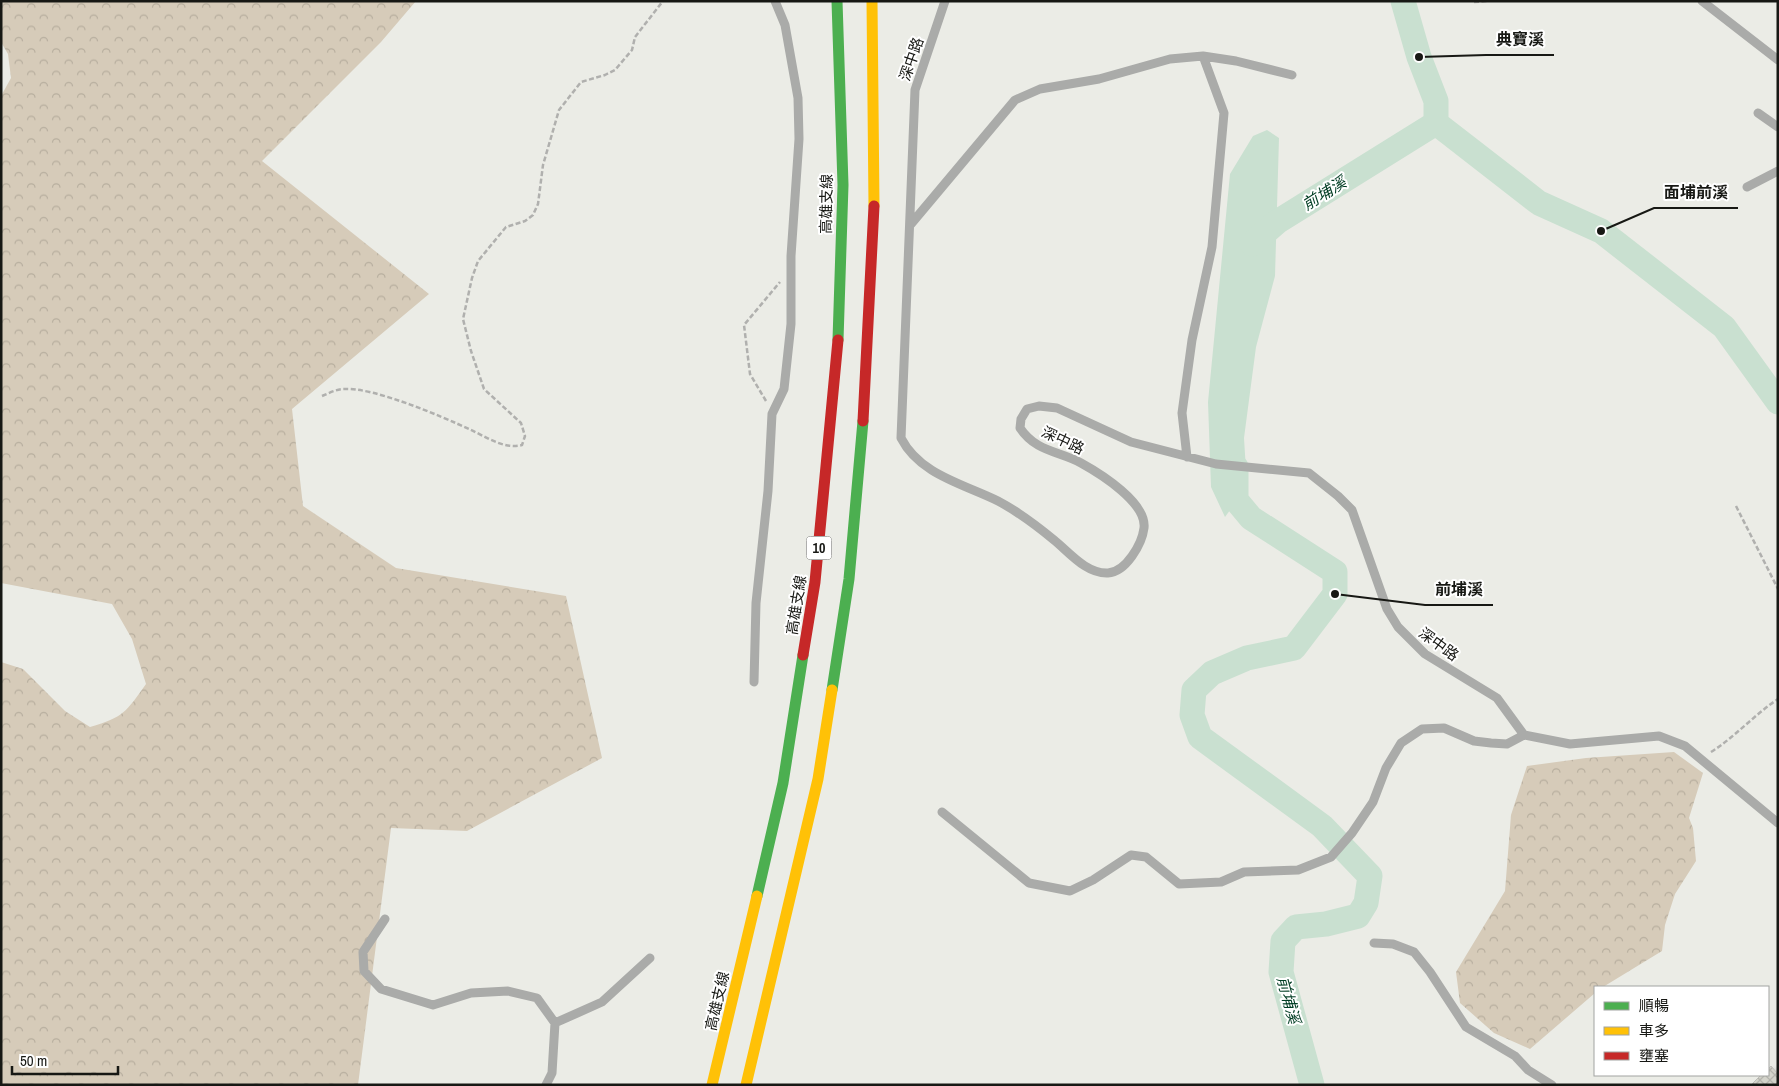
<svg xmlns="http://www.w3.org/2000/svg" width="1779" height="1086" font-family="'Archivo Narrow','Noto Sans TC',sans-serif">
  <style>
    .forest { fill: url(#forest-crowns) }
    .water { fill: #c9e0d0 }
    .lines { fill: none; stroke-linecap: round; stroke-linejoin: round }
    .river { stroke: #c9e0d0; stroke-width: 25 }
    .building { fill: url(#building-cross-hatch); stroke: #bdbdb8; filter: url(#shadow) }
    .path { stroke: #b0b0ae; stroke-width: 2.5; stroke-dasharray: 5 2.5; stroke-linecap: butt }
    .lane { stroke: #aaaba9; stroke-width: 9 }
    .fast { stroke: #4caf50; stroke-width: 11 }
    .slow { stroke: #ffc107; stroke-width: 11 }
    .jam { stroke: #c62828; stroke-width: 11 }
    .labels { text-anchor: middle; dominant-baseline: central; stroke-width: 4; stroke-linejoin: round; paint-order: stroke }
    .shield { fill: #fff; stroke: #5d5d5a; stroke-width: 1 }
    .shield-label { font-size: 14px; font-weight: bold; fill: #171814 }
    .street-label { font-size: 15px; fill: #171814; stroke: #fff }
    .water-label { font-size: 16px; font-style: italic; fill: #003d23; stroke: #fff }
    .leader { fill: none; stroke: #171814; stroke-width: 2 }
    .callout-dot { fill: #171814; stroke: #fff; stroke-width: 2 }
    .callout-label { font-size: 16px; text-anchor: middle; font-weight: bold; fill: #171814; stroke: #fff; stroke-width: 4; stroke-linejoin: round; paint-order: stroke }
  </style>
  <defs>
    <pattern id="forest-crowns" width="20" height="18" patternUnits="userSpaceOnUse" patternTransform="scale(1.25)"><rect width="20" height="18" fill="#d6cbb9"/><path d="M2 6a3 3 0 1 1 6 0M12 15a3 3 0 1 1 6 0" fill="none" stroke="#b7ae9e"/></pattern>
    <pattern id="building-cross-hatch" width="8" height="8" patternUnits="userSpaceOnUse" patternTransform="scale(1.25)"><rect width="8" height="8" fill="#d3d3ca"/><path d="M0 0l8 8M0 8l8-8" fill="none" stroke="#b4b4ad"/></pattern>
    <filter id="shadow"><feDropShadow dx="4" dy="4" stdDeviation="2.5" flood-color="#0004"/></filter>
  </defs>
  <rect width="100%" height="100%" fill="#ebece6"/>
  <!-- forest -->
  <path class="forest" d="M 1,1 L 416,1 L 381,42 L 262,161 L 429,294 L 292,409 L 303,506 L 396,568 L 566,596 L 602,758 L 467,831 L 391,828 L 358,1085 L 1,1085 L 1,662 L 23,669 L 65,711 L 90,727 C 124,717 126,712 146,684 L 132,639 L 112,604 L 1,583 L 1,96 L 11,78 L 8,54 L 1,42 Z
    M 1674,752 L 1703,773 L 1689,818 L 1693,828 L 1696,861 L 1675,894 L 1665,925 L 1662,951 L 1603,987 L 1595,987 L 1595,993 L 1530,1049 L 1494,1033 L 1460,1003 L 1456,972 L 1505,891 L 1511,815 L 1527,766 L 1586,758 Z"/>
  <!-- water -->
  <path class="water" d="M 1267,130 L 1279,138 L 1275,276 L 1256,347 L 1244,438 L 1247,487 L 1225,517 L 1211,487 L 1208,402 L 1230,174 L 1253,136 Z"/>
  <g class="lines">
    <!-- river -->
    <path class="river" d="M 1403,1 L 1419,57 L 1436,101 L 1436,123 L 1539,203 L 1601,231 L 1724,327 L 1778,402
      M 1252,244 L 1277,222 L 1436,123
      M 1236,467 L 1236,500 L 1251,518 L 1335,572 L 1335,594 L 1294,648 L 1247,658 L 1212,673 L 1194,690 L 1192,715 L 1200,737 L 1322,826 L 1370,876 L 1366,903 L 1358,916 L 1326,924 L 1296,927 L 1283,941 L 1281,972 L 1312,1085"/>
  </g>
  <!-- building -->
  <path class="building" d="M 1771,1066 L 1778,1074 L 1778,1085 L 1751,1085 L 1761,1075 L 1768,1075 L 1768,1069 Z"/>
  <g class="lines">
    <!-- path -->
    <path class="path" d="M 1474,2 L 1488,1
      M 322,396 C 329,393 337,389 344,389 C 373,387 441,416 469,429 C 485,436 504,450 522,445 L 525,436 L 521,423 L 484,389 L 471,351 L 463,319 L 472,278 L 478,261 L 506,227 L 525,221 L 533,215 L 538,204 L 543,165 L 559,110 L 581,82 L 605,75 L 615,70 L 632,50 L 635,37 L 663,1
      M 766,401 L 750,374 L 744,325 L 780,282
      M 1736,506 L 1778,589
      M 1711,752 C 1735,737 1754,715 1778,699"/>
    <!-- lane -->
    <path class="lane" d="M 945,1 L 915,90 L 901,438 C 920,475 964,484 998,501 C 1017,511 1037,526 1054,540 C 1069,552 1086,574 1108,573 C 1126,572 1142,544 1144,528 C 1147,503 1101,474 1081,463 C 1059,451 1036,452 1020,428 L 1021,419 L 1027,409 L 1039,406 L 1057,408 L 1131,442 L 1216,464 L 1309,473 L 1338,496 L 1352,510 L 1387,609 L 1398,627 L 1425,654 L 1497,698 L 1524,735 L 1570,744 L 1659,736 L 1685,746 L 1778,823
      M 1702,1 L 1778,60
      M 1758,113 L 1778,127
      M 1747,187 L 1778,171
      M 911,224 L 1015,100 L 1040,89 L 1099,79 L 1170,59 L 1203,56 L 1236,61 L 1292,75
      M 1187,457 L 1182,413 L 1192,340 L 1212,247 L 1224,113 L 1203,56
      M 754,682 L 756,603 L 768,491 L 772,414 L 784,389 L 791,324 L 791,256 L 799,139 L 798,98 L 785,25 L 775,1
      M 942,812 L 1029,883 L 1070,891 L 1093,880 L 1131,855 L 1146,857 L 1179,884 L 1221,882 L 1244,872 L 1298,870 L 1331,857 L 1352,833 L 1373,802 L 1386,768 L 1401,743 L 1422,729 L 1444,728 L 1474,741 L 1491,743 L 1507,744 L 1524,735
      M 385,919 L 363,952 L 364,971 L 381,989 L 433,1005 L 471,993 L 508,991 L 537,998 L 555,1023
      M 1374,943 L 1393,944 L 1414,952 L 1430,972 L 1466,1027 L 1515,1056 L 1528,1070 L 1552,1085
      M 546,1085 L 552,1073 L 555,1023 L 602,1002 L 650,958"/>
    <!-- fast -->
    <path class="fast" d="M 837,1 L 843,185 L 838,340
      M 832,690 L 849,579 L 863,421
      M 757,896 L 783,783 L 803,655"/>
    <!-- slow -->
    <path class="slow" d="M 872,1 L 874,206
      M 712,1085 L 757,896
      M 746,1085 L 818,779 L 832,690"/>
    <!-- jam -->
    <path class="jam" d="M 863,421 L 874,206
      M 803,655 L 815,582 L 838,340"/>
  </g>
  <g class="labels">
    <!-- shield labels -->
    <rect class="shield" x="806.5" y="536.5" width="25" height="23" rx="4"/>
    <g class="shield-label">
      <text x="819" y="548">10</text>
    </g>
    <!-- street labels -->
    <g class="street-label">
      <text transform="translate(911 59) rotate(-71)">深中路</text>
      <text transform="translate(826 204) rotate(-89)">高雄支線</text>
      <text transform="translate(1063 440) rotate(25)">深中路</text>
      <text transform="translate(796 605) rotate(-81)">高雄支線</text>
      <text transform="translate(1439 644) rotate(36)">深中路</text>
      <text transform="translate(717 1001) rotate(-77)">高雄支線</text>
    </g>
    <!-- water labels -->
    <g class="water-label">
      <text transform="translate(1324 193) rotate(-32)">前埔溪</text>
      <text transform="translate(1289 1000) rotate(75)">前埔溪</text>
    </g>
  </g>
  <!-- callouts -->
  <path class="leader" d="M1419 57L1486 55H1554M1601 231L1654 208H1738M1335 594L1425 605H1493"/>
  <g class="callout-dot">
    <circle cx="1419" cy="57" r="5"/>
    <circle cx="1601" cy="231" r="5"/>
    <circle cx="1335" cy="594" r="5"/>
  </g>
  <g class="callout-label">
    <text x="1520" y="45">典寶溪</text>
    <text x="1696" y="198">面埔前溪</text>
    <text x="1459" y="595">前埔溪</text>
  </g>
  <!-- border -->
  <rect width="1779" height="1086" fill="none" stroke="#171814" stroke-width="5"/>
  <!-- legend -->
  <rect x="1594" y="986" width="175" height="90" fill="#ffffff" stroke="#a2a3a1"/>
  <rect x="1604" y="1002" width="25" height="8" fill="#4caf50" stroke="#a2a3a1"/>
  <text x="1639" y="1011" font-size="15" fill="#171814">順暢</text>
  <rect x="1604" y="1027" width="25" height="8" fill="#ffc107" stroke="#a2a3a1"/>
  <text x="1639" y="1036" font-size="15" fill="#171814">車多</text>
  <rect x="1604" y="1052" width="25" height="8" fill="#c62828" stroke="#a2a3a1"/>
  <text x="1639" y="1061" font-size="15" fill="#171814">壅塞</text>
  <!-- scale -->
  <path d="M12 1066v8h106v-8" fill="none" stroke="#171814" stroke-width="2.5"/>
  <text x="20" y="1066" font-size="15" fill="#171814" stroke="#ffffff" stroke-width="4" paint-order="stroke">50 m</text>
</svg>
